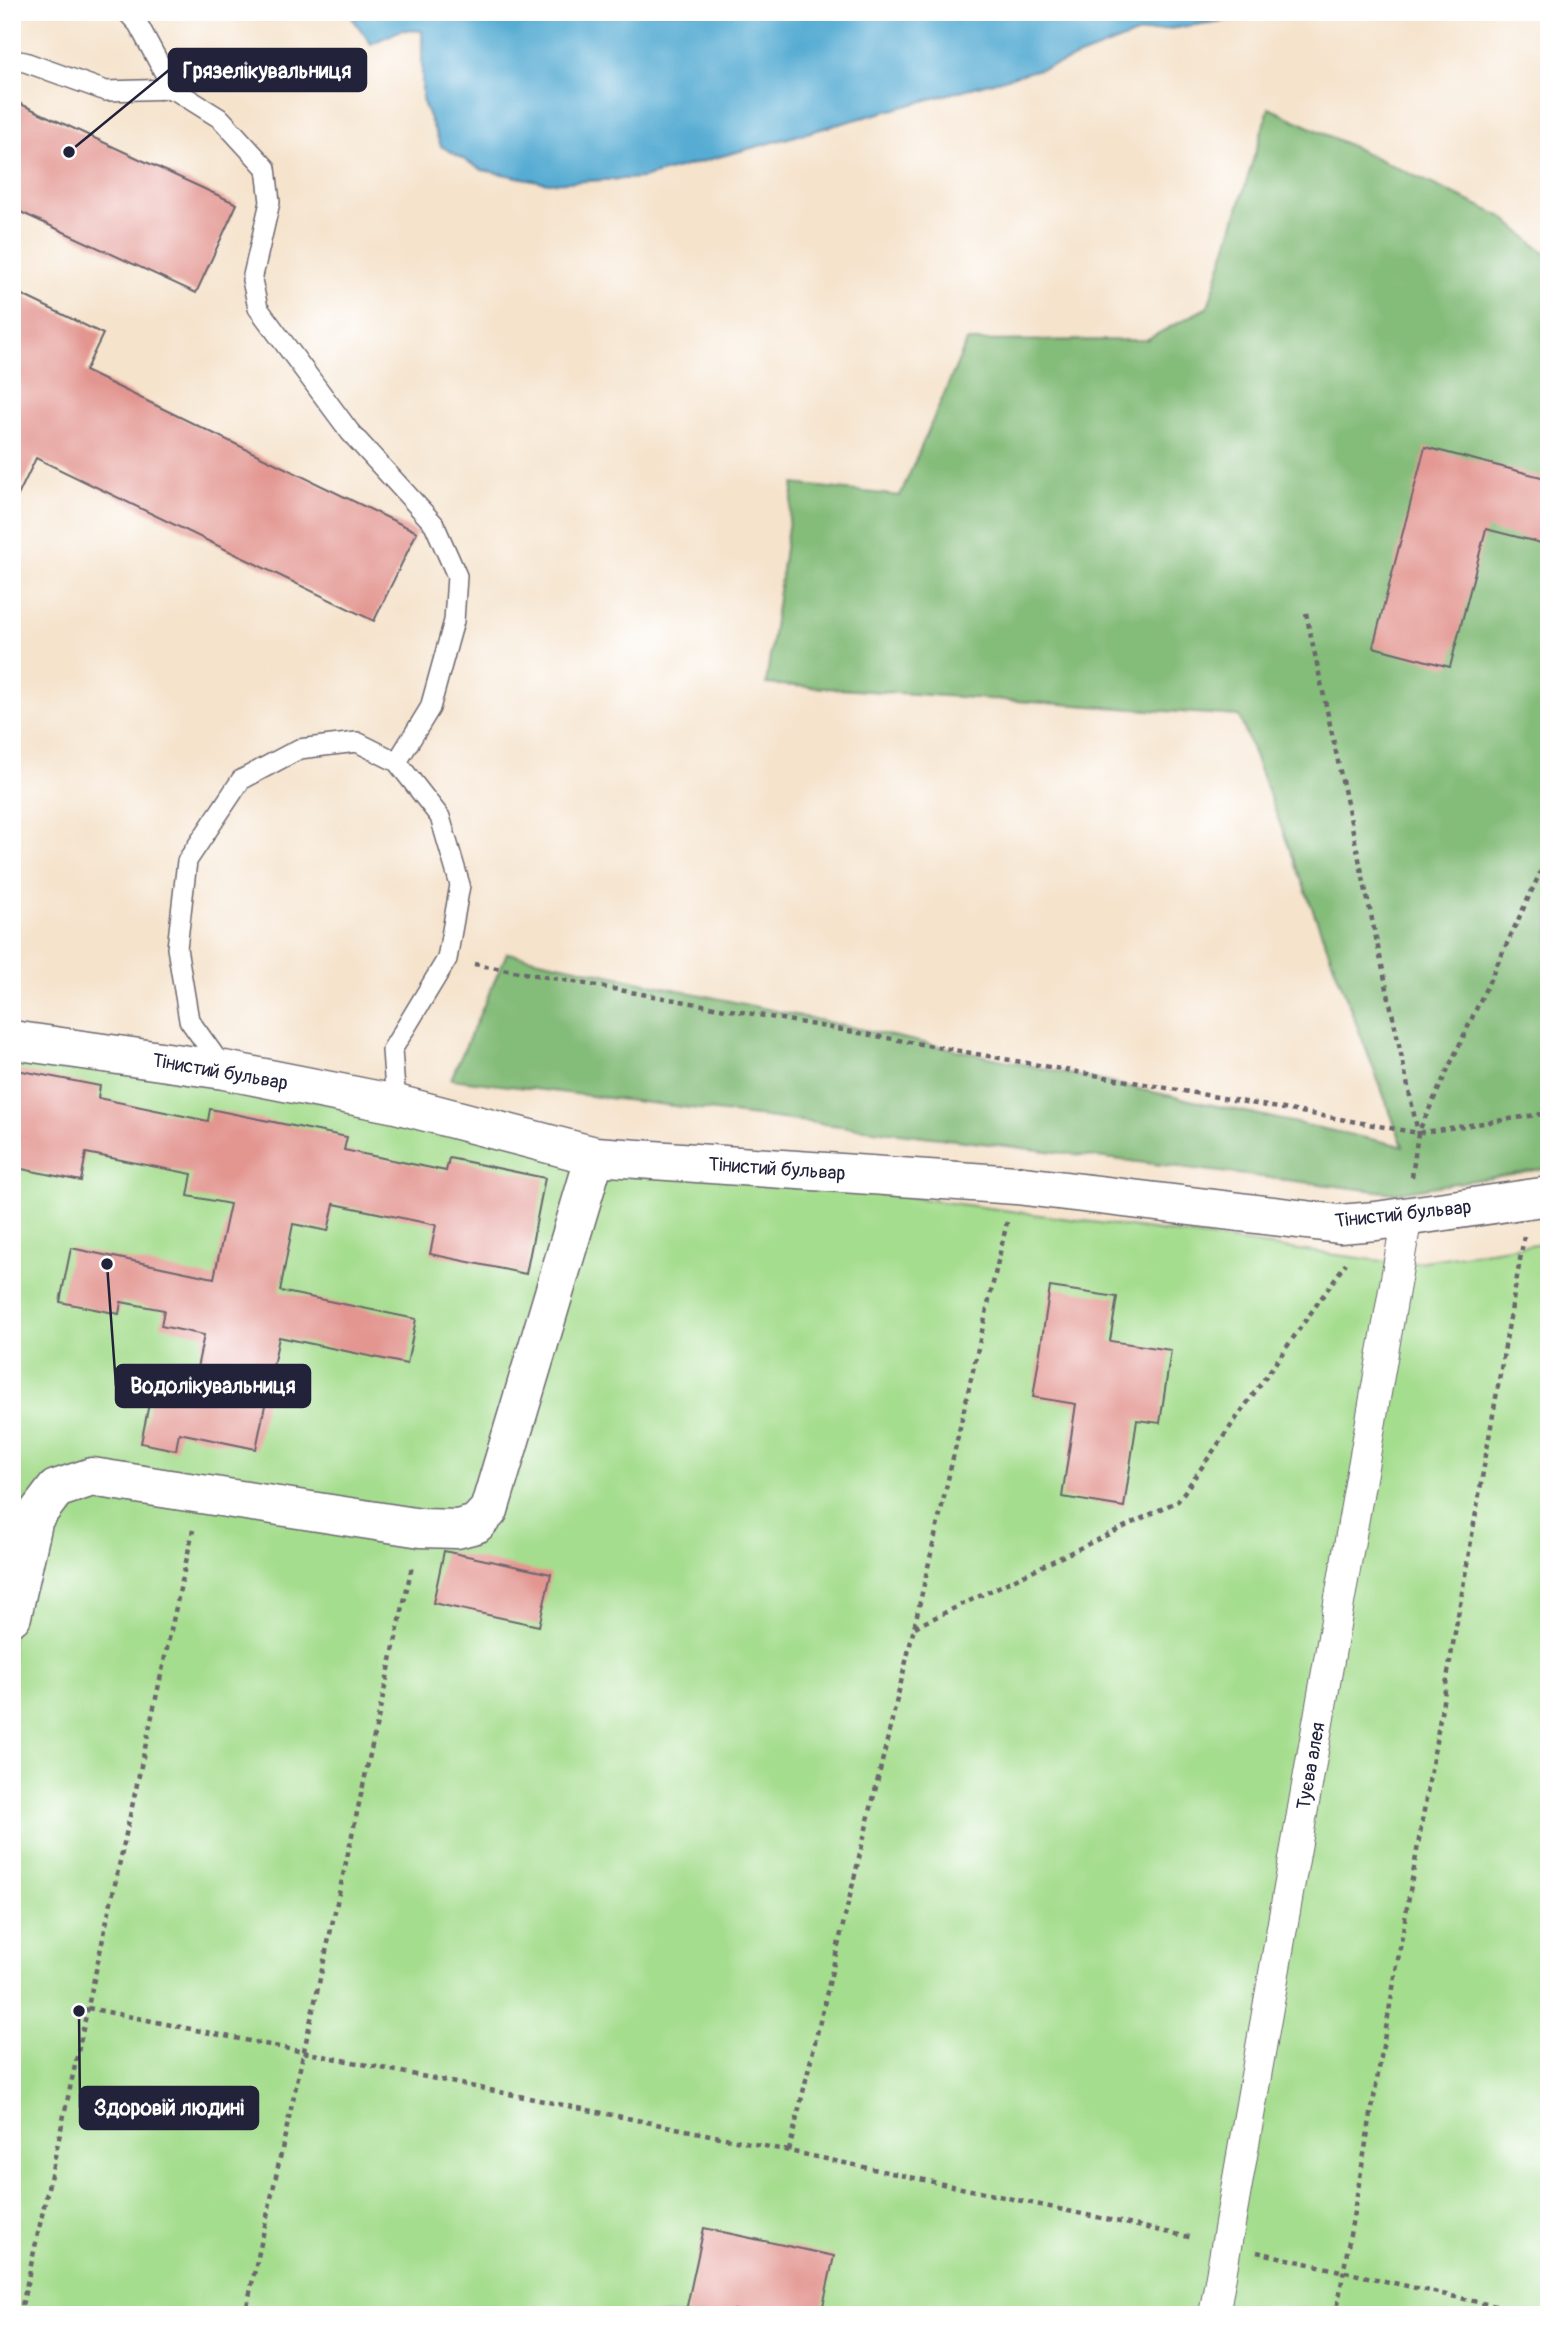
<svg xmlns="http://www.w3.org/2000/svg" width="1561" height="2327" font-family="Pangolin,sans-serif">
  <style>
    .green { fill: #a5dd8e; stroke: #648064; stroke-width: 2 }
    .forest { fill: #84bc79; stroke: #536f5a; stroke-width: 2 }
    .water { fill: #57acd3; stroke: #3c6787; stroke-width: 2 }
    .building { fill: #e39590 }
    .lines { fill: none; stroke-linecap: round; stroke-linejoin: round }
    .service-casing { stroke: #6c666e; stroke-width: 22 }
    .pedestrian-casing { stroke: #6c666e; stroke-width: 32 }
    .minor-casing { stroke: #6c666e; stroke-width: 41 }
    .path { stroke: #6c666e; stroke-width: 4.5; stroke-dasharray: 5 5; stroke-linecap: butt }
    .service { stroke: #fff; stroke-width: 19 }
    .pedestrian { stroke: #fff; stroke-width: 30 }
    .minor { stroke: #fff; stroke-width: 38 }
    .labels { text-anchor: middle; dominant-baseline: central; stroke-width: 6; stroke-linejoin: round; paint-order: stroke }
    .street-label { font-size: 19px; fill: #22223b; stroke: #fff }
    .leader { fill: none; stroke: #22223b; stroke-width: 2.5 }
    .callout-dot { fill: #22223b; stroke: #fff; stroke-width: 2.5 }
    .callout { fill: #22223b; stroke: #22223b; stroke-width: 2.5 }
    .callout-label { font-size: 21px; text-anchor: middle; font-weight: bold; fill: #fff }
  </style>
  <rect width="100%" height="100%" fill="#fff"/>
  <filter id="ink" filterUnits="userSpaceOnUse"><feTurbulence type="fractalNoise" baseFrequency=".0143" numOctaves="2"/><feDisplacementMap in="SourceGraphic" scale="14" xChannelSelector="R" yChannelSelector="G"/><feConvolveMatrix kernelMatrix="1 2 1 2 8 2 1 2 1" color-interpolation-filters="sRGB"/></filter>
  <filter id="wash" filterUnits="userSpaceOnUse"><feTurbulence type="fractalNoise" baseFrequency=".00686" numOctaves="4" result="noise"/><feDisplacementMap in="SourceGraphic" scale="28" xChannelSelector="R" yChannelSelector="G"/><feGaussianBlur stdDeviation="1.57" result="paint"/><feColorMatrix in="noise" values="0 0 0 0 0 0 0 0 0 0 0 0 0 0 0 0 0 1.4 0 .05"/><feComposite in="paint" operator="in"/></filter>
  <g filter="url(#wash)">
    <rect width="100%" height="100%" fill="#f5e3cc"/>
    <!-- green -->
    <path class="green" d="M 12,1044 L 632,1160 L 1404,1264 L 1549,1242 L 1549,2315 L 12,2315 Z"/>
    <!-- forest -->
    <path class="forest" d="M 1269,108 L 1503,217 L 1549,257 L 1549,1168 L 1394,1193 L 451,1079 L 507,953 L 1403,1146 L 1239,716 L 766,684 L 794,484 L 900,496 L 967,341 L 1146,340 L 1208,307 Z"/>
    <!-- water -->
    <path class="water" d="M 348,12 L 1281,12 L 1136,34 L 1062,63 L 642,178 L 548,183 L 482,170 L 441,146 L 422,100 L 422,31 L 401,30 L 371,44 Z"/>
    <g id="blocks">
      <!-- building -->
      <path class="building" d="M 12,100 L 237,204 L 196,293 L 12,208 Z
        M 12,290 L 103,334 L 85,371 L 417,532 L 374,621 L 36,458 L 12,508 Z
        M 1425,447 L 1549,479 L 1549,545 L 1486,529 L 1450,667 L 1373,647 Z
        M 12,1069 L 100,1086 L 98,1098 L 208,1121 L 210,1109 L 347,1137 L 344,1150 L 446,1171 L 449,1158 L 545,1178 L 526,1274 L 430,1254 L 436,1225 L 334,1204 L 328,1231 L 293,1224 L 280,1291 L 416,1319 L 407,1364 L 279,1337 L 256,1449 L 179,1433 L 176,1450 L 141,1443 L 152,1389 L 191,1396 L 204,1335 L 161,1326 L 164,1310 L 121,1302 L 119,1314 L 60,1302 L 71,1248 L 214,1278 L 230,1204 L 188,1196 L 192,1174 L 86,1153 L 81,1181 L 12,1167 Z
        M 1050,1287 L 1117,1297 L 1110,1341 L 1171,1350 L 1160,1423 L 1137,1420 L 1124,1507 L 1062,1497 L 1076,1404 L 1033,1397 Z
        M 444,1551 L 551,1574 L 539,1626 L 433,1603 Z
        M 704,2228 L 834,2256 L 821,2315 L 756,2315 L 734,2310 L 733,2315 L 685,2315 Z"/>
    </g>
  </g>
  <g filter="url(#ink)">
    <use href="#blocks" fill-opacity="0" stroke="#6c666e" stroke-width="2"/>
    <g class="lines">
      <!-- service casing -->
      <g class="service-casing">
        <path id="service" d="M 127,12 L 138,24 L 173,89
          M 12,60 L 25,62 L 106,91 L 173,89 L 221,119 L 266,168 L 270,202 L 252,280 L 258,308 L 350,432 L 434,524 L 457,576 L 454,621 L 430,708 L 397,762
          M 224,1069 L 189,1020 L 177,948 L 187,861 L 241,780 L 299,749 L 357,742 L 397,762 L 440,817 L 460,885 L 447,959 L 392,1050 L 396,1104"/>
      </g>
      <!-- pedestrian casing -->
      <g class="pedestrian-casing">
        <path id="pedestrian" d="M 1214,2315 L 1407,1216"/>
      </g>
      <!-- minor casing -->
      <g class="minor-casing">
        <path id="minor" d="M 12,1040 L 224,1070 L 396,1104 L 595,1156 L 1016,1185 L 1339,1224 L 1376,1221 L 1549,1196
          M 12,1616 L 34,1518 L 56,1489 L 92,1477 L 421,1528 L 457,1529 L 476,1524 L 489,1510 L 595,1156"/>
      </g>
      <!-- path -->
      <path class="path" d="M 1306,613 L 1418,1133
        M 474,964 L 1418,1133 L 1549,1113
        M 1412,1177 L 1418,1133 L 1549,854
        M 915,1627 L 1178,1501 L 1346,1263
        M 88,2008 L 789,2151 L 1194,2238
        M 789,2151 L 914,1628 L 1007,1222
        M 1257,2252 L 1535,2315
        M 20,2315 L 193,1530
        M 245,2315 L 412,1566
        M 1336,2315 L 1524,1237"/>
      <!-- service -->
      <use href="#service" class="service"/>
      <!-- pedestrian -->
      <use href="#pedestrian" class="pedestrian"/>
      <!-- minor -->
      <use href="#minor" class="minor"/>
    </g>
  </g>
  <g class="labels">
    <!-- street labels -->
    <g class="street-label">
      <text transform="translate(220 1072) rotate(10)">Тінистий бульвар</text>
      <text transform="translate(777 1169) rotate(4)">Тінистий бульвар</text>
      <text transform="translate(1403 1214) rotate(-6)">Тінистий бульвар</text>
      <text transform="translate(1311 1766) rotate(-80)">Туєва алея</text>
    </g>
  </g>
  <!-- callouts -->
  <path class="leader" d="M69 152L169 70M107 1264L116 1386M79 2011L80 2108"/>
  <g class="callout-dot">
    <circle cx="69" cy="152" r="7"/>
    <circle cx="107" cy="1264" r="7"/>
    <circle cx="79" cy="2011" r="7"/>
  </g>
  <g class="callout">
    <rect x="169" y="49" width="197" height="42" rx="7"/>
    <rect x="116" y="1365" width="194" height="42" rx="7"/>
    <rect x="80" y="2087" width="178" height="42" rx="7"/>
  </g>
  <g class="callout-label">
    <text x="267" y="78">Грязелікувальниця</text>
    <text x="213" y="1393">Водолікувальниця</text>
    <text x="169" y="2115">Здоровій людині</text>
  </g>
  <!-- margin -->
  <rect width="1561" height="2327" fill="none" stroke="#fff" stroke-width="42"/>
</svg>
